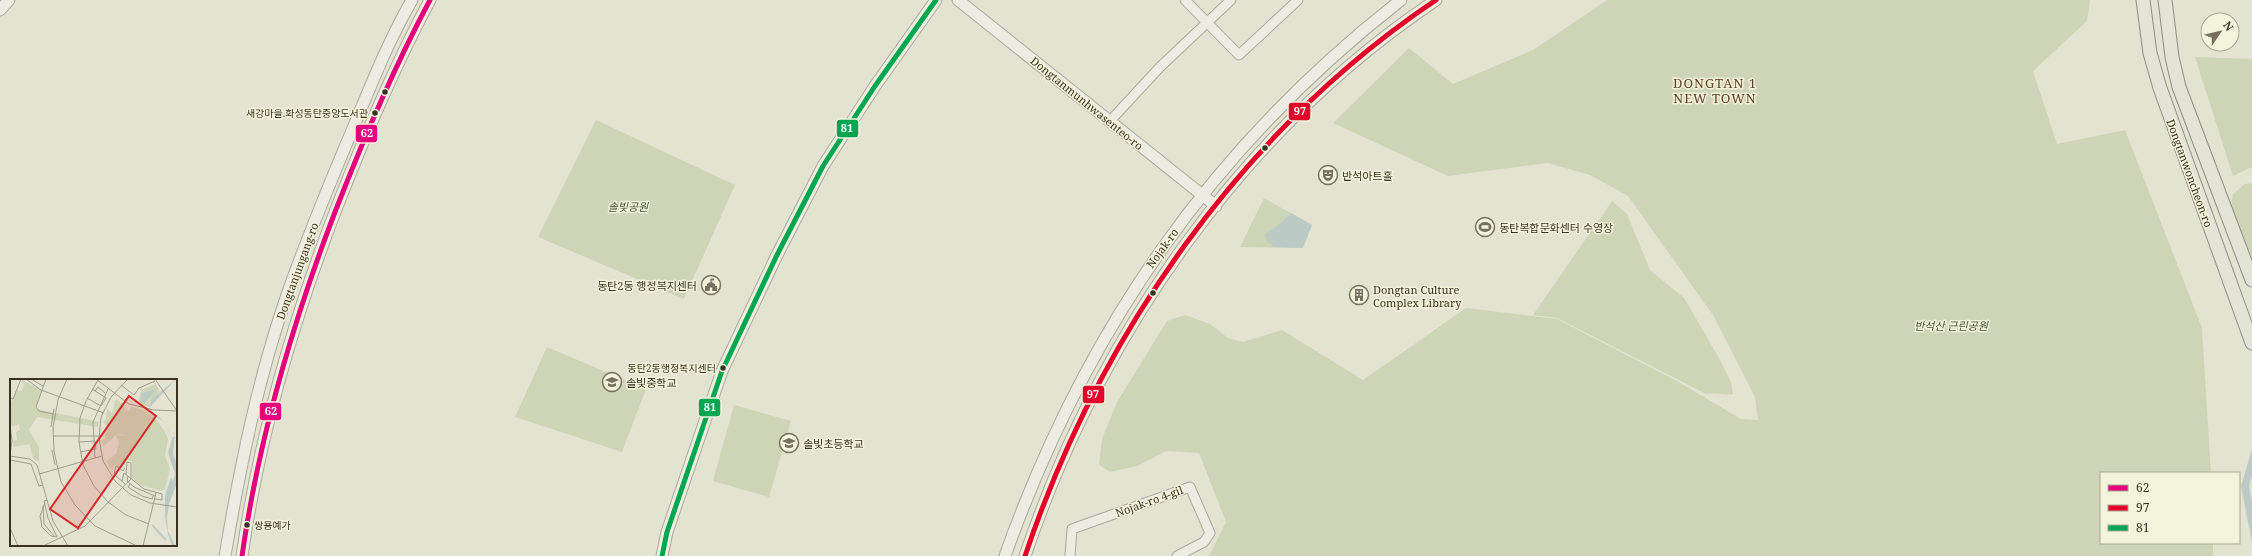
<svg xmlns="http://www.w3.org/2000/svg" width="2252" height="556" font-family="'Noto Serif','Noto Sans KR',serif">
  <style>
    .green { fill: #cdd5b6 }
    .water { fill: #bccac5 }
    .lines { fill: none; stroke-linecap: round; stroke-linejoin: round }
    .minor-casing { stroke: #aaa89a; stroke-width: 11 }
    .tertiary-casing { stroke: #aaa89a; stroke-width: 13 }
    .primary-casing { stroke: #8f8d81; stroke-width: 15 }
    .minor { stroke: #ecece3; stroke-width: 9 }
    .tertiary { stroke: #ecece3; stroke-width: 11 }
    .primary { stroke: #e4e3d5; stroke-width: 13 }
    .bus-1-casing { stroke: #f3f2da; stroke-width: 8 }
    .bus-2-casing { stroke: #f3f2da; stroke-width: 8 }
    .bus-3-casing { stroke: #f3f2da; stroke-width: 8 }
    .bus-1 { stroke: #e5007d; stroke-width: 5 }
    .bus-2 { stroke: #e4002b; stroke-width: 5 }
    .bus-3 { stroke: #00a651; stroke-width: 5 }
    .bus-dot { fill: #393223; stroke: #f3f2da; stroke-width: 1.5 }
    .labels { text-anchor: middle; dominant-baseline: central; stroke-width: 3; stroke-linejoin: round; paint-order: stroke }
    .bus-label { font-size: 10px; fill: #393223; stroke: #f3f2da; text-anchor: end }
    .street-label { font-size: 11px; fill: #393223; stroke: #f3f2da }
    .poi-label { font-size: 11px; fill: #393223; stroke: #f3f2da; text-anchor: start }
    .park-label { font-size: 11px; font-style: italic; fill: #40532b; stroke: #f3f2da }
    .quarter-label { font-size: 13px; letter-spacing: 1px; fill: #624026; stroke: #f3f2da }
    .inset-river { fill: none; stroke: #bccac5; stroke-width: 2 }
    .inset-road { fill: none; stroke: #a09c8c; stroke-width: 1 }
    .view { fill: #d62828; fill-opacity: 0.15; stroke: #d62828; stroke-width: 2 }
    .inset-edge { fill: none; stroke: #393223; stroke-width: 2 }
    .line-badge { stroke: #f3f2da; stroke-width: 1.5 }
    .badge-label { font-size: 11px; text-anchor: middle; font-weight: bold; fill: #fff }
  </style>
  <rect width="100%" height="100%" fill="#e4e3d2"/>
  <!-- green -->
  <path class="green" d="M 1607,0 L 2090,0 L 2087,21 L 2033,71 L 2057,144 L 2125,130 L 2202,328 L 2211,473 L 2101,473 L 2101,543 L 2213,543 L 2213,556 L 1209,556 L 1226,522 L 1199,453 L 1166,451 L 1137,466 L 1110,472 L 1099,465 L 1102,439 L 1117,402 L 1167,321 L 1185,315 L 1210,324 L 1228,338 L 1243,342 L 1282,330 L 1363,380 L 1466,308 L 1557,319 L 1677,381 L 1741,419 L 1758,420 L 1755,397 L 1713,315 L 1628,196 L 1590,175 L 1548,163 L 1448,176 L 1333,123 L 1409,48 L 1453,84 L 1533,50 Z
    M 2195,57 L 2252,59 L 2252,167 L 2233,176 Z
    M 596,120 L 735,185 L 684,299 L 538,237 Z
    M 2252,183 L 2252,258 L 2230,210 L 2233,194 L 2245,184 Z
    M 1264,198 L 1312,225 L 1303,248 L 1240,247 Z
    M 1612,201 L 1627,214 L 1650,270 L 1684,298 L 1690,308 L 1720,360 L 1731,382 L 1733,394 C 1724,396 1716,392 1706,394 L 1557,318 L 1533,315 Z
    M 547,347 L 646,389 L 622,452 L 515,417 Z
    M 734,405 L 791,421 L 769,497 L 713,481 Z"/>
  <!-- water -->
  <path class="water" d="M 1291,213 L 1312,225 L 1303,248 L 1273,247 L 1271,243 L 1267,242 L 1265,234 L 1281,223 Z
    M 2252,449 L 2252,475 L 2249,486 L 2252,502 L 2252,543 L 2241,486 Z"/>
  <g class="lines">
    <!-- minor casing -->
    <g class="minor-casing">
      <path id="minor" d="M 1185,0 L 1239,55 L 1298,0
        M 1110,121 L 1160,67 L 1231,0
        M 1070,556 L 1072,529 L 1190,487 L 1210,533 L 1204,542 L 1177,556"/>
    </g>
    <!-- tertiary casing -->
    <g class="tertiary-casing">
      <path id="tertiary" d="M 958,0 L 1216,206
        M 0,10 L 9,0
        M 225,556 C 240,467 258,378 288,292 C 306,241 327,190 348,140 C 368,93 386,45 412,0
        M 242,556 C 259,437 292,324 335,212 C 363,140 393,69 430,0
        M 662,556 L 667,532 L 722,371 L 777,255 L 823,166 L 875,86 L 936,0
        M 1005,556 C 1085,331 1212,147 1401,0
        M 1025,556 C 1099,336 1242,130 1436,0"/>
    </g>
    <!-- primary casing -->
    <g class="primary-casing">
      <path id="primary" d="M 2143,0 L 2150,53 L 2160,88 L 2252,343
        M 2165,0 L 2172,57 L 2179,87 L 2252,280"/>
    </g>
    <!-- minor -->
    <use href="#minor" class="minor"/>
    <!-- tertiary -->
    <use href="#tertiary" class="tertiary"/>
    <!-- primary -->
    <use href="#primary" class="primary"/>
    <!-- bus-1 casing -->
    <g class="bus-1-casing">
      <path id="bus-1" d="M 242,556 C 259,437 292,324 335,212 C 363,140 393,69 430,0"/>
    </g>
    <!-- bus-2 casing -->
    <g class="bus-2-casing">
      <path id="bus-2" d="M 1025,556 C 1099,336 1242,130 1436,0"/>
    </g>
    <!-- bus-3 casing -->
    <g class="bus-3-casing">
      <path id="bus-3" d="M 662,556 L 667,532 L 722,371 L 777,255 L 823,166 L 875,86 L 936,0"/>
    </g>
    <!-- bus-1 -->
    <use href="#bus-1" class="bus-1"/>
    <!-- bus-2 -->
    <use href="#bus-2" class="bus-2"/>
    <!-- bus-3 -->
    <use href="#bus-3" class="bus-3"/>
  </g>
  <!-- icons -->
  <defs>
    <g id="theatre-ring" transform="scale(1)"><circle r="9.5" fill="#f3f2da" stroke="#757060" stroke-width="1.5"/><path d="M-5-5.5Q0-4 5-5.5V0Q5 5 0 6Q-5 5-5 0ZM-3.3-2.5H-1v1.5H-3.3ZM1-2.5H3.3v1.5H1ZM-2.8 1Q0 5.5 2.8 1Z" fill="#757060"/></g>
    <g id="stadium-ring" transform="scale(1)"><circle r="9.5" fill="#f3f2da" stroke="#757060" stroke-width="1.5"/><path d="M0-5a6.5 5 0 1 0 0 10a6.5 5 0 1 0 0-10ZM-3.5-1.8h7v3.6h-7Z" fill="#757060"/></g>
    <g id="civic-ring" transform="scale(1)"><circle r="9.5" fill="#f3f2da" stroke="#757060" stroke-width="1.5"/><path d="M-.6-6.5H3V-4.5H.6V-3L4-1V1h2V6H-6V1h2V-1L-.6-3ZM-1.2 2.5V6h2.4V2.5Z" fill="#757060"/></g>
    <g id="building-ring" transform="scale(1)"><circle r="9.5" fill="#f3f2da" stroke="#757060" stroke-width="1.5"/><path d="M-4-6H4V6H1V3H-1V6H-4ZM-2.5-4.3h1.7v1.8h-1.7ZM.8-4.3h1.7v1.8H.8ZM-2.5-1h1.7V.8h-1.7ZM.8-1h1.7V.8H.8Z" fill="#757060"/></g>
    <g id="school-ring" transform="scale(1)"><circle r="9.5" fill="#f3f2da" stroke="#757060" stroke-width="1.5"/><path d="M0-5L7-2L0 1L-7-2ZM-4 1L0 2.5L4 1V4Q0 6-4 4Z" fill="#757060"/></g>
  </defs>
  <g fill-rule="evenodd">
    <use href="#theatre-ring" x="1328" y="175"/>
    <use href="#stadium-ring" x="1485" y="227"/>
    <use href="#civic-ring" x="711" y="285"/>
    <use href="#building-ring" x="1359" y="295"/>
    <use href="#school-ring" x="612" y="382"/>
    <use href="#school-ring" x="789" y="443"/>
  </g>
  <!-- markers -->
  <g class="bus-dot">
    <circle cx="385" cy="92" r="3.5"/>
    <circle cx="375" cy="113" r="3.5"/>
    <circle cx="1265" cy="148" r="3.5"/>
    <circle cx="1153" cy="293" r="3.5"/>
    <circle cx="723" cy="368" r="3.5"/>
    <circle cx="247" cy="525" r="3.5"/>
  </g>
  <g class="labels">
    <!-- bus labels -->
    <g class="bus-label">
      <text x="368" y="113">새강마을.화성동탄중앙도서관</text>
      <text x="716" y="368">동탄2동행정복지센터</text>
      <text x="254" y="525" text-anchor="start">쌍용예가</text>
    </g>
    <!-- street labels -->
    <g class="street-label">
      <text transform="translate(1087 103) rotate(39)">Dongtanmunhwasenteo-ro</text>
      <text transform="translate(2190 173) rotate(70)">Dongtanwoncheon-ro</text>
      <text transform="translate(1162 248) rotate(-54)">Nojak-ro</text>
      <text transform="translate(297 271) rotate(-70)">Dongtanjungang-ro</text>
      <text transform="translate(1149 501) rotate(-20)">Nojak-ro 4-gil</text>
    </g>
    <!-- poi labels -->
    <g class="poi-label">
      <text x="1342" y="175">반석아트홀</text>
      <text x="1499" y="227">동탄복합문화센터 수영장</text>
      <text x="697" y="285" text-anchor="end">동탄2동 행정복지센터</text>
      <text x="1373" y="289">Dongtan Culture<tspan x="1373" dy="13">Complex Library</tspan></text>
      <text x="626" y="382">솔빛중학교</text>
      <text x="803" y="443">솔빛초등학교</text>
    </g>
    <!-- park labels -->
    <g class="park-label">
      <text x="628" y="206">솔빛공원</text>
      <text x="1951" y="325">반석산 근린공원</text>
    </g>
    <!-- quarter labels -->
    <g class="quarter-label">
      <text x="1715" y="83">DONGTAN 1<tspan x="1715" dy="15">NEW TOWN</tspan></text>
    </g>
  </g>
  <!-- overview -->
  <g transform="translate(10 379)">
    <rect width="167" height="167" fill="#e4e3d2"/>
    <path d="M 11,0 L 31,11 L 26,30 L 89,43 L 88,48 L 27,38 L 19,51 L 29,68 L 29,82 L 24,81 L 19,65 L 3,68 L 3,62 L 7,61 L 6,53 L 10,51 L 9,45 L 3,48 L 0,44 L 0,25 L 7,11 L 12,12 L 14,5 ZM 146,5 L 150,14 L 139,23 L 139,27 L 128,26 L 131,11 ZM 106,20 L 114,26 L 115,31 L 119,32 L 121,28 L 133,31 L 145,39 L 155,53 L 158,60 L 155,76 L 160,91 L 155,110 L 151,112 L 130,106 L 122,99 L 122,82 L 117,81 L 112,90 L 105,86 L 102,91 L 99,88 L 97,82 L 106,75 L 109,64 L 106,56 L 122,57 L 107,55 L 93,68 L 92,61 L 95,60 L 96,46 L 93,43 L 96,40 L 97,30 L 102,34 Z" fill="#cdd5b6"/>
    <path d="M 166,0 L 140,28 L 143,34 L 149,38 L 154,43 L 162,59 L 165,57 L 163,74 L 167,86 L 167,104 L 159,125 L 157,139 L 158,152 L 165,167 L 162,167 L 158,155 L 155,138 L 155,117 L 161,98 L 163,102 L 165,95 L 158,73 L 162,60 L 154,43 L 142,35 L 139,27 L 141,21 ZM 146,10 L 135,24 L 131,23 L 132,14 Z" fill="#bccac5"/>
    <path class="inset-river" d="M 142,146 L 156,161"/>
    <path class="inset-road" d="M 16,0 L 31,11 L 94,34M 21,0 L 33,7M 36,0 L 26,28 L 29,32 L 43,35M 57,0 L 48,21 L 43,48 L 44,72 L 51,103 L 65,126 L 85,147 L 127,167M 86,0 L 119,25 L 144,31 L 167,32M 118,0 L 101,18 L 91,38 L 89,59 L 93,82 L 105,102 L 121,116 L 140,124 L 167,128M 145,0 L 167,32M 88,1 L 76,22 L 70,39 L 69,63 L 73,86 L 84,107 L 98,123 L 116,136 L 139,145M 111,6 L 124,16 L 129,9 L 145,2M 85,12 L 88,8 L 95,14M 0,19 L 3,20 L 11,0M 77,19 L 91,27 L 96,19 L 82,10M 0,46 L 2,62 L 0,76M 41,48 L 44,30M 43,57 L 90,57M 69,63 L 85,62 L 86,70 L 70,73M 42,71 L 45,86M 0,77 L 20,80 L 27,86 L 43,142 L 58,167M 85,79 L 83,43 L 98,10M 0,81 L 21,85 L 29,107 L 33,106M 115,89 L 113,92 L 106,87 L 104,95 L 115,105M 29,95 L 92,77M 116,96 L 117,83M 118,97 L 117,102 L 124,108 L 145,117M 112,102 L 114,94 L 134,110 L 152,115 L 152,121 L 145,120M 120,105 L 118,108 L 132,117 L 142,120 L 143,117M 37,121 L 34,122 L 38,139 L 47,158M 35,123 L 30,137 L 32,148 L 41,157 L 47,158M 33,127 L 34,145 L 45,158M 0,149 L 8,167M 33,167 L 75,147 L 121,100 L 121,84 L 117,83M 133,167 L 146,114"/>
    <path class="view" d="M 119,17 L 146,37 L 68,149 L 40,130 Z"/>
    <rect width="167" height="167" class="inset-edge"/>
  </g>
  <g class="line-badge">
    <rect x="1288" y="102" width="23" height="19" rx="4" fill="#e4002b"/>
    <rect x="836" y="119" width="23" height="19" rx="4" fill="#00a651"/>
    <rect x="355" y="124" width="23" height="19" rx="4" fill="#e5007d"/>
    <rect x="1082" y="385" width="23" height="19" rx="4" fill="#e4002b"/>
    <rect x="698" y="398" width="23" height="19" rx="4" fill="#00a651"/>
    <rect x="259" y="402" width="23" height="19" rx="4" fill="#e5007d"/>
  </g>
  <g class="badge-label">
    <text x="1300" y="115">97</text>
    <text x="847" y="132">81</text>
    <text x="367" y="137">62</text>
    <text x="1093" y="398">97</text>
    <text x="710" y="411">81</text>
    <text x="271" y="415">62</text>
  </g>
  <!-- legend -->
  <rect x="2100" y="472" width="140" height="72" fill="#f3f2da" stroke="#a9a591"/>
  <rect x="2108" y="485" width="20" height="6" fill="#e5007d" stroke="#a9a591"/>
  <text x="2136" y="492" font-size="12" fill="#393223">62</text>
  <rect x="2108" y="505" width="20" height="6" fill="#e4002b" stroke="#a9a591"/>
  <text x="2136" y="512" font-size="12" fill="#393223">97</text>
  <rect x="2108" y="525" width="20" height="6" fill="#00a651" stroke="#a9a591"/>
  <text x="2136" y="532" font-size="12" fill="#393223">81</text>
  <!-- north arrow -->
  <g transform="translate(2220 32) rotate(55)"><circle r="19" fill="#f3f2da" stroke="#a9a591"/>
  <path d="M0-3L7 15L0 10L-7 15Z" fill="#757060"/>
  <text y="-6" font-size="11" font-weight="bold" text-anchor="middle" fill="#393223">N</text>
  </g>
</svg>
